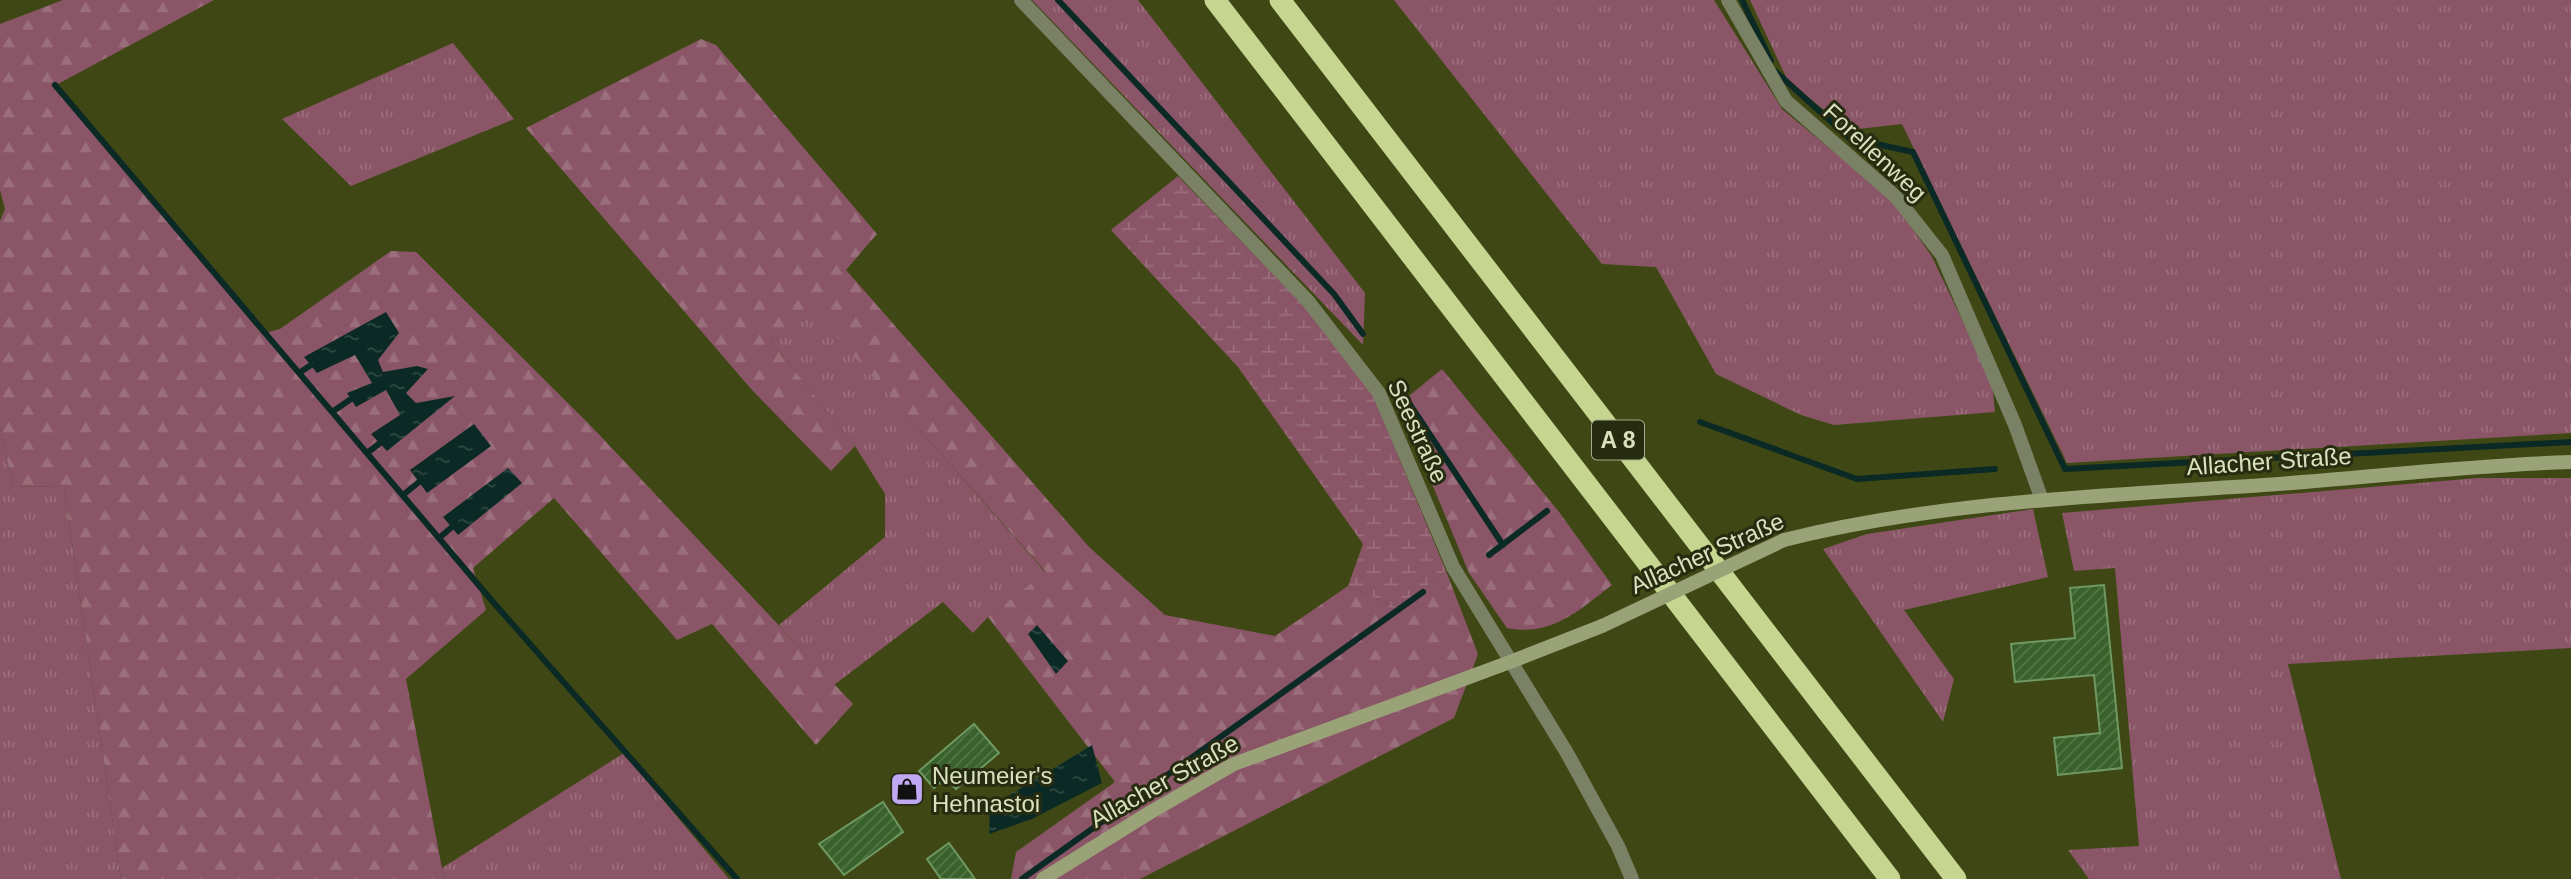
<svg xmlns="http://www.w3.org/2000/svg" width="2571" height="879" font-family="Helvetica,sans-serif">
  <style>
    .grass { fill: url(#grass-tufts) }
    .forest { fill: url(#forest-firs) }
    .wetland { fill: url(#wetland-marsh) }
    .water { fill: url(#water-ripples) }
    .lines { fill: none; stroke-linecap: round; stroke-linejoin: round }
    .stream { stroke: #0c2a25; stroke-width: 6 }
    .building { fill: url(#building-hatch); stroke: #6f9962; stroke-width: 2 }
    .street { stroke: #7a8165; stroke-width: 14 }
    .secondary { stroke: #99a377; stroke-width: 14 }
    .highway { stroke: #c6d590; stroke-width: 21 }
    .secondary-bridge { stroke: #99a377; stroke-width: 14 }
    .labels { text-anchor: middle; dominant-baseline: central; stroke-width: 6; stroke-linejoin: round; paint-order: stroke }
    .shield { fill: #272c10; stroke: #a4ab8a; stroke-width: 2 }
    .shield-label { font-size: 23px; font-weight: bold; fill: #d9e1bf }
    .street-label { font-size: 24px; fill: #d9e1bf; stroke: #272c10 }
    .poi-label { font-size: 24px; fill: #d9e1bf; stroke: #272c10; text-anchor: start }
  </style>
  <defs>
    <pattern id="grass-tufts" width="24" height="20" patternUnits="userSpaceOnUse" patternTransform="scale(1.75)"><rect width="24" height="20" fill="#8a5667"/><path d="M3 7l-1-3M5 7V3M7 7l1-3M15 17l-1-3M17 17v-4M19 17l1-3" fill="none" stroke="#9a6e7b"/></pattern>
    <pattern id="forest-firs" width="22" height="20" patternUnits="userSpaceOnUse" patternTransform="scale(1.75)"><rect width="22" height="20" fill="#8a5667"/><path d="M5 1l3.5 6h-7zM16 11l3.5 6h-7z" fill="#9a6e7b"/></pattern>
    <pattern id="wetland-marsh" width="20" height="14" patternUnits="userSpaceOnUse" patternTransform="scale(1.75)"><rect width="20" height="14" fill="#8a5667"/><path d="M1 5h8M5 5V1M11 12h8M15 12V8" fill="none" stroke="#9a6e7b"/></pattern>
    <pattern id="water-ripples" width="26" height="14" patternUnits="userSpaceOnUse" patternTransform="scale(1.75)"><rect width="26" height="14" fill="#0c2a25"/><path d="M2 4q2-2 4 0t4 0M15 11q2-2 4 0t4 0" fill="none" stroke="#2f4943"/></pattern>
    <pattern id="building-hatch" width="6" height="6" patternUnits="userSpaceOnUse" patternTransform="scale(1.75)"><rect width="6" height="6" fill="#39612b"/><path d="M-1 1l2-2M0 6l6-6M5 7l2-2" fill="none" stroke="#557748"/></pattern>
  </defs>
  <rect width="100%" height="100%" fill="#3f4815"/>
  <!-- grass -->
  <path class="grass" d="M 1032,0 L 1138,0 L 1365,293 L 1363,345 Z
    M 1394,0 L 1714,0 L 1782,109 L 1892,200 L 1931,255 L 1992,382 L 1995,412 L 1834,425 L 1801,415 L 1716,374 L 1656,267 L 1602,264 Z
    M 1750,0 L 2571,0 L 2571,433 L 2067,463 L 1902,124 L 1849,130 L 1788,81 Z
    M 453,43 L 514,119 L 351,186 L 282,119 Z
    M 815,311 L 1046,573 L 988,617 L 973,633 L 943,602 L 834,685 L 779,625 L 885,537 L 885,494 L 855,446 L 771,341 Z
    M 0,428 L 13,486 L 64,487 L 121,879 L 0,879 Z
    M 2478,478 L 2571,478 L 2571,648 L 2288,664 L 2341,879 L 2089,879 L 2068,850 L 2139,846 L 2115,568 L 2074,571 L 2062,513 Z
    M 2033,509 L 2048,577 L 1904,610 L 1954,679 L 1943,722 L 1823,549 L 1867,534 Z
    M 624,753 L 729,879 L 444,879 L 442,868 Z"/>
  <!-- forest -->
  <path class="forest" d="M 63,0 L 214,0 L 56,85 L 262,334 L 280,329 L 391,251 L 416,252 L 591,426 L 853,704 L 816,745 L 712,624 L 677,640 L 554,498 L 473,568 L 486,610 L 406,679 L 444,879 L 121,879 L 64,487 L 13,486 L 0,428 L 0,221 L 5,209 L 0,190 L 0,24 Z
    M 701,39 L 716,45 L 877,234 L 846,270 L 1089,547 L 1165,615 L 1275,636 L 1348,586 L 1399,608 L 1446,571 L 1478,654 L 1454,718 L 1140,879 L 1011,879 L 1016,852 L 1115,782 L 988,617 L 1046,572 L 815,312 L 771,341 L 855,446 L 831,471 L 752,390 L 526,128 Z
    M 1442,369 L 1559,512 L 1612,585 C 1579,610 1552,637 1507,628 L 1469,573 L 1399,404 Z"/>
  <!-- wetland -->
  <path class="wetland" d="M 1178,176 L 1303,305 L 1372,393 L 1446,571 L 1399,608 L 1348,586 L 1363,544 L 1238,367 L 1111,230 Z"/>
  <!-- water -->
  <path class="water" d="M 386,312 L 399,333 L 378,360 L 383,372 L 417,366 L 428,369 L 406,393 L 416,403 L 455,396 L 387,451 L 371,434 L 400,415 L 386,390 L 356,407 L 347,393 L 372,383 L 355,355 L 317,373 L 304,357 Z
    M 474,424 L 491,446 L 427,493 L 410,470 Z
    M 508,468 L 522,483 L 458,535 L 443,517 Z
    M 1037,625 L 1068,661 L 1056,674 L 1028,634 Z
    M 1092,745 L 1102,783 L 1032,819 L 989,834 L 990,807 Z"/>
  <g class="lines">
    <!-- stream -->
    <path class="stream" d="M 1058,0 L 1334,294 L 1363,334
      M 1742,0 L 1771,61
      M 1775,71 L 1849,138 L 1913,152 L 2065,469 L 2571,442
      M 55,85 L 493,602 L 737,879
      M 299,373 L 311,365
      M 1409,403 L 1503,545
      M 332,412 L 351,399
      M 1700,422 L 1857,479 L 1995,469
      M 367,453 L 380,443
      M 403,495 L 419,482
      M 439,538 L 452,527
      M 1489,555 L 1547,511
      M 1022,879 L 1423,592"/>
  </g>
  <!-- building -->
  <path class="building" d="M 2104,585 L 2122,768 L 2058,775 L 2054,738 L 2100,733 L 2094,675 L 2015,682 L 2011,644 L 2075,638 L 2070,588 Z
    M 974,724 L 999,753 L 956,789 L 946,778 L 934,788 L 919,771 Z
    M 883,802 L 903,832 L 844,875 L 819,844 Z
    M 949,843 L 975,879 L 941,879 L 927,859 Z"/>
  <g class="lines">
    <!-- street -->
    <path class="street" d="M 1021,0 L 1308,301 L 1379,393 L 1453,567 L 1567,753 L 1618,846 L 1632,879
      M 1728,0 L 1786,101 L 1896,197 L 1942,255 L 2015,425 L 2042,500"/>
    <!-- secondary -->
    <path class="secondary" d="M 1784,540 C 1940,501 2103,496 2264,485 C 2366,478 2468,465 2571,462
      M 1043,879 L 1149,813 L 1234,764 L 1510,662 L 1602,626"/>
    <!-- highway -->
    <path class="highway" d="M 1215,0 L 1890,879
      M 1280,0 L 1956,879"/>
    <!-- secondary-bridge -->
    <path class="secondary-bridge" d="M 1602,626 L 1784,540"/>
  </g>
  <!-- icons -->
  <defs>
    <g id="shop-square" transform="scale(1.75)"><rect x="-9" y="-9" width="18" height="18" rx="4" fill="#c0a8f3" stroke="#272c10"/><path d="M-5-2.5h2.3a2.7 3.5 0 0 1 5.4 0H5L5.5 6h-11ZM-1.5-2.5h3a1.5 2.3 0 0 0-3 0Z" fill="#111"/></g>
  </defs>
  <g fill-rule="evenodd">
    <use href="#shop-square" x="907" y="789"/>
  </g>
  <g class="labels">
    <!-- shield labels -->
    <rect class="shield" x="1592" y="420.5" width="52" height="39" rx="5"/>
    <g class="shield-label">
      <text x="1618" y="440">A 8</text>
    </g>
    <!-- street labels -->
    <g class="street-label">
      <text transform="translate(1875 152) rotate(43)">Forellenweg</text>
      <text transform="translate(1418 431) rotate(65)">Seestraße</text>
      <text transform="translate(2269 461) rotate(-4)">Allacher Straße</text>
      <text transform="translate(1707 553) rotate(-24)">Allacher Straße</text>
      <text transform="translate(1164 781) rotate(-29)">Allacher Straße</text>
    </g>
    <!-- poi labels -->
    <g class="poi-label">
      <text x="932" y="775">Neumeier's<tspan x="932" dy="28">Hehnastoi</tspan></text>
    </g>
  </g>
</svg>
